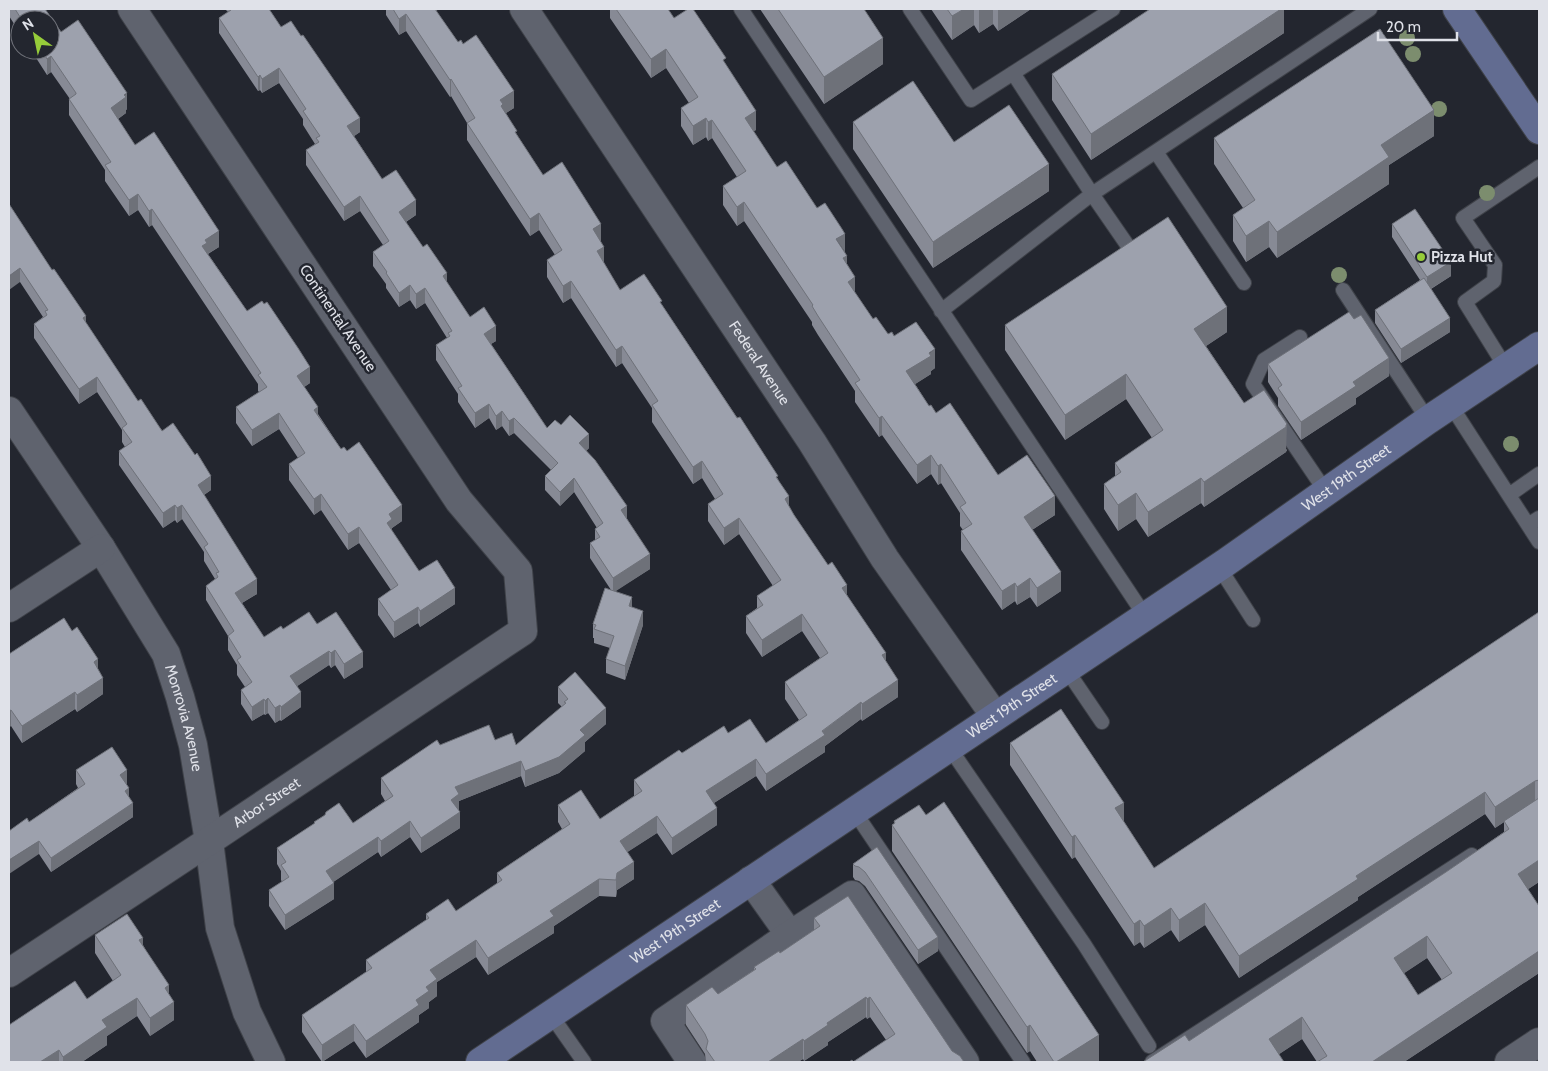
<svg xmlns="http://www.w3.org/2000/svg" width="1548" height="1071" font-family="Cabin,sans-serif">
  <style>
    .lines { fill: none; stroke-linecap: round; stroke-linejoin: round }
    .lane-casing { stroke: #3f4249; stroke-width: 16 }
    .street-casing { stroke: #3f4249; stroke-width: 30 }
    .secondary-casing { stroke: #3f4249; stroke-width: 30 }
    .lane { stroke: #5f636e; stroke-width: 14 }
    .street { stroke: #5f636e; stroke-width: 28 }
    .secondary { stroke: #626c91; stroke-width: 28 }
    .tree { fill: #7c8d6e }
    .wall { fill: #878a95; fill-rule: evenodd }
    .shaded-wall { fill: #6e7179 }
    .building { fill: #9da1ad; stroke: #6e7179; fill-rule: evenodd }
    .poi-dot { fill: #96cc3a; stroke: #23262f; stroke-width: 2 }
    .labels { text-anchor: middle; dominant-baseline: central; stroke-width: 5; stroke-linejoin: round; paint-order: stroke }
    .poi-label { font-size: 15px; font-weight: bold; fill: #e0e2e9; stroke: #23262f; text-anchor: start }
    .street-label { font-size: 15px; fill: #e0e2e9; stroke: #23262f }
  </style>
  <rect width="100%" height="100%" fill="#23262f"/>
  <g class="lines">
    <!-- lane casing -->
    <g class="lane-casing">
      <path id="lane" d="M 741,9 L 1145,616
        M 910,9 L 971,100 L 1113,9
        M 1013,73 L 1092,194 L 1130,249
        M 1156,152 L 1244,283
        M 1343,290 L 1428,420
        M 941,311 L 1092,194 L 1370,9
        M 1300,337 L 1264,360 L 1253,384 L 1326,492
        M 1506,368 L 1465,302 L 1494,281 L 1495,265 L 1463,218 L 1539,167
        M 1450,404 L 1539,542
        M 1509,495 L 1539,474
        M 1528,525 L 1539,518
        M 1219,567 L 1253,620
        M 1066,669 L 1102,722
        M 949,747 L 1084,944 L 1149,1046
        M 854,811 L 1023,1062
        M 551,1015 L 584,1062
        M 1152,1062 L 1472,855"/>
    </g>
    <!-- street casing -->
    <g class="street-casing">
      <g id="street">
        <path id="s1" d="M 524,9 L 812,442 L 885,559 L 995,716"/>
        <path id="s2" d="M 9,411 L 101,548 L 166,654 L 180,697 L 193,745 L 209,841 L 220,928 L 247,1012 L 271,1062"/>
        <path d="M 9,608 L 101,548"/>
        <path d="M 751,880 L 790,935"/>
        <path id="s3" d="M 9,973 L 209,841 L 523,631 L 518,571 L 459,501 L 132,9"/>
        <path d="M 692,1062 L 665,1021 L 790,935 L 852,895 L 965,1062"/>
        <path d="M 1509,1062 L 1539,1042"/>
      </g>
    </g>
    <!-- secondary casing -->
    <g class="secondary-casing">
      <g id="secondary">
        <path d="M 1457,9 L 1539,130"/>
        <path id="s4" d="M 480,1062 L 1225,563 L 1428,420 L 1539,346"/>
      </g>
    </g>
    <!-- lane -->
    <use href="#lane" class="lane"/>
    <!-- street -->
    <use href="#street" class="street"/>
    <!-- secondary -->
    <use href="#secondary" class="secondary"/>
  </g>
  <!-- trees -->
  <g class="tree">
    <circle cx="1407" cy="38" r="8"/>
    <circle cx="1413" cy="54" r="8"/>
    <circle cx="1439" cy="109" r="8"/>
    <circle cx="1487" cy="193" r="8"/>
    <circle cx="1339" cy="275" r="8"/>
    <circle cx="1511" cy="444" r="8"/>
  </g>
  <!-- wall -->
  <path class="wall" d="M 9,9 L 45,9 L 61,32 L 127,109 L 126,110 L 126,113 L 118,119 L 135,145 L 219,247 L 208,254 L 247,311 L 310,383 L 304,387 L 318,414 L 341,449 L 402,521 L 392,528 L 392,531 L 419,571 L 455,604 L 420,627 L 418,623 L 394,638 L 378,615 L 378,599 L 391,590 L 359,543 L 348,550 L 321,510 L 314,515 L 289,480 L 289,464 L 298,458 L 279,429 L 252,446 L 236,423 L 236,407 L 259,392 L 258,391 L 258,384 L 152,225 L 149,227 L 138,210 L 129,216 L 105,181 L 105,170 L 69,115 L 69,99 L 70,99 L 51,72 L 47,75 L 31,50 L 50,50 L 50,20 L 20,20 L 20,33 L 9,16 Z
    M 225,9 L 269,9 L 281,27 L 360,132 L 354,136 L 382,179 L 416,215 L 406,222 L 470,317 L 496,341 L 491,344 L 547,428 L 561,425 L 589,448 L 586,451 L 627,519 L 650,569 L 615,591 L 632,607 L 643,625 L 625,680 L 606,673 L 606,659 L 610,648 L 594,643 L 594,638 L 593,638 L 593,624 L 611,590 L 590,558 L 590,543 L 595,540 L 595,529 L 597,528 L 574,492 L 560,506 L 545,490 L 545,476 L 551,470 L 514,433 L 509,436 L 502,426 L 496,430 L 489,418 L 475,428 L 458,402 L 458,394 L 436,360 L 436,345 L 447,338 L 425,303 L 416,309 L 410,300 L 399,307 L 386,288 L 386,284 L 373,266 L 373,252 L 383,245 L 360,211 L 344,221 L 306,165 L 306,150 L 315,144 L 303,125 L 303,119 L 279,83 L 262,93 L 260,90 L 258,91 L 219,33 L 219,18 L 228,12 Z
    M 386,9 L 439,9 L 436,11 L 458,42 L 463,44 L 514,108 L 506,113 L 517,135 L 543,175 L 601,241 L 600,241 L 604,263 L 620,290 L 662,305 L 778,479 L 789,507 L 794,515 L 847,595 L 886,662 L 898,697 L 862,721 L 861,719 L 825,746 L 825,752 L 766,791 L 756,776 L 714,803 L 717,825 L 672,855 L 657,833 L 627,852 L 634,879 L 617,890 L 616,897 L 599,896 L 554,926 L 554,933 L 488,975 L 476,957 L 437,982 L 437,996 L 429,1002 L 429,1008 L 419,1015 L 419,1022 L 366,1058 L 354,1041 L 322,1062 L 302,1032 L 302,1015 L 366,972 L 366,960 L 426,920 L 426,914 L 456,911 L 497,884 L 497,873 L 562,829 L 558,822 L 558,805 L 600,819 L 634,796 L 634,780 L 682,753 L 728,733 L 766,743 L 799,720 L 785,699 L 785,682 L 820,658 L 802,631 L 762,657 L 746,633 L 746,616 L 757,608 L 757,596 L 773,586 L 739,534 L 724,545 L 708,521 L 708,504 L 715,499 L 702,478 L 693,484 L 652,422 L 652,408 L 622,363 L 616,367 L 571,298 L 563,303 L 547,277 L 547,260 L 555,255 L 539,230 L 530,236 L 467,140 L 467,123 L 451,96 L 450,97 L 406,31 L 399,35 L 386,15 Z
    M 610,9 L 616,9 L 674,18 L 726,65 L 756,130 L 753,131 L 777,167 L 845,252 L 847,264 L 855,293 L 873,319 L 888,334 L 894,336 L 935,368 L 931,371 L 931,374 L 915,384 L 929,406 L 998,475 L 1055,515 L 1032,530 L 1061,591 L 1037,607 L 1030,597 L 1017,605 L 1015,601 L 1002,610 L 961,550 L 961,531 L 963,530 L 960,526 L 960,513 L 941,483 L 938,485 L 931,474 L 917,484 L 882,435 L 879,437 L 855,402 L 855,391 L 818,335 L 812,325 L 812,322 L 744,221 L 737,226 L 723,205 L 723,186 L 737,177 L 712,138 L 708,141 L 706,137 L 693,145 L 681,126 L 681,108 L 689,103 L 666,68 L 651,78 L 610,18 Z
    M 760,9 L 864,9 L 883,64 L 824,104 Z
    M 931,9 L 1031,9 L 998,31 L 993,24 L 979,33 L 974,25 L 952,40 Z
    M 1281,9 L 1284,9 L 1284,33 L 1091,160 L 1052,100 L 1052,74 Z
    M 853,122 L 954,142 L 1049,191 L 933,268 L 853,149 Z
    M 1434,136 L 1389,165 L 1389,184 L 1277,258 L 1269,247 L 1246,262 L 1233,241 L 1233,215 L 1243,208 L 1214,164 L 1214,138 Z
    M 9,204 L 86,323 L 138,401 L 211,490 L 204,495 L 257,594 L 242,603 L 264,637 L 283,629 L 317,624 L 363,667 L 344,679 L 335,665 L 331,668 L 329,665 L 297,686 L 301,707 L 281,721 L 280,720 L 275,723 L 268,713 L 265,715 L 264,714 L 252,721 L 241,704 L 241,690 L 245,687 L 237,675 L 237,665 L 228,650 L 228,636 L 206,600 L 206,586 L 215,579 L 204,561 L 204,552 L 182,519 L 177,523 L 175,520 L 163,528 L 119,465 L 119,451 L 125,447 L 122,442 L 122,430 L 97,392 L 79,404 L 34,338 L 34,324 L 43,317 L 20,282 Z
    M 1392,224 L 1451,276 L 1431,289 L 1450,332 L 1401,363 L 1375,323 L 1375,310 L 1420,280 L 1392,237 Z
    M 1005,325 L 1227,332 L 1206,346 L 1244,403 L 1287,450 L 1286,452 L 1204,507 L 1201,503 L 1148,537 L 1136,519 L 1118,531 L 1104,509 L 1104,484 L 1115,476 L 1115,463 L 1152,438 L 1126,399 L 1065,440 L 1005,350 Z
    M 1268,364 L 1389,376 L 1356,398 L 1356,404 L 1301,440 L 1278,406 L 1278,398 L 1268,382 Z
    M 1539,612 L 1539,882 L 1528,889 L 1539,973 L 1404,1062 L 1317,1062 L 1302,1039 L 1279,1054 L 1189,1041 L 1446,872 L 1504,832 L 1504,822 L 1495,828 L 1485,814 L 1358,897 L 1358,900 L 1239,978 L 1205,925 L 1179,942 L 1171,930 L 1144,948 L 1140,942 L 1134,946 L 1075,857 L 1072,859 L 1010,765 L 1010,743 L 1124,822 L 1154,868 ZM 1427,958 L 1442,980 L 1418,995 L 1404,973 Z
    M 9,654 L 98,670 L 103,694 L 77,712 L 75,709 L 22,743 L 11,726 Z
    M 558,687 L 606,724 L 585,742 L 585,751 L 559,773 L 525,787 L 521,776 L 459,801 L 459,811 L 460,828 L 421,853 L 410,837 L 381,857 L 378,852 L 333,882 L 334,899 L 285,930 L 269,906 L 269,890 L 282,882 L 281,880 L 281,871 L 277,864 L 277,848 L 314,824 L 314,822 L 353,823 L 385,801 L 381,794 L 381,778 L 440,745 L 495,740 L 516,745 L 562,707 L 558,703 Z
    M 76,770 L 127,784 L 126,784 L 133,817 L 51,872 L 39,854 L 29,822 L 78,788 L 76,784 Z
    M 894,821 L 1099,1061 L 1096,1062 L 1037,1062 L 1030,1051 L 1027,1053 L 892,851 L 892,825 L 894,824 Z
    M 877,847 L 938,951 L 918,964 L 865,886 L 859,881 L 855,880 L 853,877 L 853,864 Z
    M 814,918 L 952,1051 L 853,1062 L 886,1040 L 870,1017 L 867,1019 L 866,1017 L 828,1042 L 828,1045 L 804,1061 L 803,1059 L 798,1062 L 706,1062 L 705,1054 L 686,1025 L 686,1005 L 718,994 L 754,970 L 754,967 L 780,953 L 814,930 Z
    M 95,935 L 143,945 L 169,994 L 174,1020 L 150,1036 L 137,1016 L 107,1036 L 107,1045 L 82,1062 L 9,1062 L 87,999 L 113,981 L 95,953 Z"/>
  <!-- shaded-wall -->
  <path class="shaded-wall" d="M 964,9 L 974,9 L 974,25 L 952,40 L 952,16 Z
    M 979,9 L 993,9 L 993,24 L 979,33 Z
    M 998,9 L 1031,9 L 998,31 Z
    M 1281,9 L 1284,9 L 1284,33 L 1091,160 L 1091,134 Z
    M 406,14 L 406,31 L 399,35 L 399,19 Z
    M 883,38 L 883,64 L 824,104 L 824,77 Z
    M 666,49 L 666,68 L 651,78 L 651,59 Z
    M 51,56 L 51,72 L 47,75 L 47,59 Z
    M 279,68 L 279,83 L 262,93 L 262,79 Z
    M 260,75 L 260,90 L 258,91 L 258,77 Z
    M 451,79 L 451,96 L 450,97 L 450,80 Z
    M 514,91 L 514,108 L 503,115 L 503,121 L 500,100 Z
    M 127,93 L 127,109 L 126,110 L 126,113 L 111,124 L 111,108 Z
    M 1434,110 L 1434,136 L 1389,165 L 1389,184 L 1277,258 L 1277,232 L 1381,145 Z
    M 756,111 L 756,130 L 745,137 L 745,118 Z
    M 360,118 L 360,132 L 347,141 L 347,126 Z
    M 706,118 L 706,137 L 693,145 L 693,126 Z
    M 712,120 L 712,138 L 708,141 L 708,122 Z
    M 1049,164 L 1049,191 L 933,268 L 933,242 Z
    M 138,194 L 138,210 L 129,216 L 129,200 Z
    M 360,196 L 360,211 L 344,221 L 344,207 Z
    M 416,200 L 416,215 L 399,226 L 399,212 Z
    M 744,202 L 744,221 L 737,226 L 737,207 Z
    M 152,209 L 152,225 L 149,227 L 149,211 Z
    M 539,213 L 539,230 L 530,236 L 530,219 Z
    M 1269,221 L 1269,247 L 1246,262 L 1246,236 Z
    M 601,224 L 601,241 L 593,246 L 593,229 Z
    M 219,231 L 219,247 L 207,254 L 202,246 L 205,240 Z
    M 845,234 L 845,252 L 836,239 Z
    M 604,247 L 604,264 L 597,251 Z
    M 847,256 L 847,275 L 843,258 Z
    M 1451,262 L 1451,276 L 1427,291 L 1427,277 Z
    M 20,268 L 20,282 L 9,290 L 9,276 Z
    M 447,273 L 447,288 L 443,276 Z
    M 855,277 L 855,296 L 848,282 Z
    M 571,281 L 571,298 L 563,303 L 563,286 Z
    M 410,285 L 410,300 L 399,307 L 399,293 Z
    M 425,288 L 425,303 L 416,309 L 416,294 Z
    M 1227,307 L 1227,332 L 1194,354 L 1194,329 Z
    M 86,316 L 86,330 L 83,318 Z
    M 1450,318 L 1450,332 L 1401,363 L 1401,349 Z
    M 496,326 L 496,341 L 484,348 L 484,334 Z
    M 622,346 L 622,363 L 616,367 L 616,350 Z
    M 935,349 L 935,368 L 931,371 L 931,374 L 906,390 L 906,371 Z
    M 1389,358 L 1389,376 L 1356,398 L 1356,404 L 1301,440 L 1301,422 L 1353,382 Z
    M 310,367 L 310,383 L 297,392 L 297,376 Z
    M 1126,374 L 1126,399 L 1065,440 L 1065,415 Z
    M 97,377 L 97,392 L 79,404 L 79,389 Z
    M 489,404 L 489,418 L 475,428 L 475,413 Z
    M 318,407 L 318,423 L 314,410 Z
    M 502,411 L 502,426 L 496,430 L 496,416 Z
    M 279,413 L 279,429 L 252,446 L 252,430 Z
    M 882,416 L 882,435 L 879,437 L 879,418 Z
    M 514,418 L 514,433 L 509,436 L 509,421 Z
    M 1287,424 L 1286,452 L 1204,507 L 1204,482 Z
    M 589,434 L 589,448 L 579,458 L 579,443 Z
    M 931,455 L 931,474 L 917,484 L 917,465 Z
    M 702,461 L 702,478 L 693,484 L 693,467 Z
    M 941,464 L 941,483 L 938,485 L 938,466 Z
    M 211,476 L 211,490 L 198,499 L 198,485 Z
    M 574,478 L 574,492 L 560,506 L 560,492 Z
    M 1201,478 L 1201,503 L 1148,537 L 1148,512 Z
    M 1136,493 L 1136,519 L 1118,531 L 1118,505 Z
    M 321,494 L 321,510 L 314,515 L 314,499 Z
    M 789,496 L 789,513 L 785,499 Z
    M 1055,496 L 1055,515 L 1024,535 L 1024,517 Z
    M 175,505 L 175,520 L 163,528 L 163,513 Z
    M 182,505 L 182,519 L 177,523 L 177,508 Z
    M 402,505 L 402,521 L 392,528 L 392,535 L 387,523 L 389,514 Z
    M 627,506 L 627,521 L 621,510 Z
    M 739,518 L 739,534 L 724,545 L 724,528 Z
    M 359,527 L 359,543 L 348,550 L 348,534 Z
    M 650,554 L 650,569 L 613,593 L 613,578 Z
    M 1061,572 L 1061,591 L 1037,607 L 1037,588 Z
    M 1030,578 L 1030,597 L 1017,605 L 1017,587 Z
    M 257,579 L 257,594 L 235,607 L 235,593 Z
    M 1015,583 L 1015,601 L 1002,610 L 1002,591 Z
    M 847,585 L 847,602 L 842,588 Z
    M 455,588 L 455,604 L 420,627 L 420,611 Z
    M 632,597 L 632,611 L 629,606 Z
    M 418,607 L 418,623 L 394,638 L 394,622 Z
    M 643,611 L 643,625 L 625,680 L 625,666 Z
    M 802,614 L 802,631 L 762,657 L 762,640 Z
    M 335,650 L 335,665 L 331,668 L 331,653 Z
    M 329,651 L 329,665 L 290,691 L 290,676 Z
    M 363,652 L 363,667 L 344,679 L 344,664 Z
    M 886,653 L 886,670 L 882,655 Z
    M 98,659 L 98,676 L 94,662 Z
    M 103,678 L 103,694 L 77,712 L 77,695 Z
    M 898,680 L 898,697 L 862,721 L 862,704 Z
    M 75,692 L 75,709 L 22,743 L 22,726 Z
    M 301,692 L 301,707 L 281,721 L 281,707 Z
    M 268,698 L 268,713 L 265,715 L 265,701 Z
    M 264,699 L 264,714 L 252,721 L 252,707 Z
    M 861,702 L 861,719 L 825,746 L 825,752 L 766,791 L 766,774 Z
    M 280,705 L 280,720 L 275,723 L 275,708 Z
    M 606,708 L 606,724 L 585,742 L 585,751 L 559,773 L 525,787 L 525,771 L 580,730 Z
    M 11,710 L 11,726 L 9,728 L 9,711 Z
    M 756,759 L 756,776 L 706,808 L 706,791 Z
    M 521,761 L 521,776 L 459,801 L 459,810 L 451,815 L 451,800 L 455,787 Z
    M 127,770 L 127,784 L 120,789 L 120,775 Z
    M 1535,781 L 1535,802 L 1495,828 L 1495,807 Z
    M 129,788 L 129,802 L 125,791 Z
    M 1485,792 L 1485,814 L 1358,897 L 1358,900 L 1239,978 L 1239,956 L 1356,876 Z
    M 133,803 L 133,817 L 51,872 L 51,858 Z
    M 1124,803 L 1124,824 L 1115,808 Z
    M 717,808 L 717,825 L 672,855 L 672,838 Z
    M 460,812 L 460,828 L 421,853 L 421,838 Z
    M 657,816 L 657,833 L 620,857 L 620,841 Z
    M 410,821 L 410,837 L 381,857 L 381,841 Z
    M 1075,835 L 1075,857 L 1072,859 L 1072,837 Z
    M 378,837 L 378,852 L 326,887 L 326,871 Z
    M 39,841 L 39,854 L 9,874 L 9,860 Z
    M 1539,860 L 1539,882 L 1518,896 L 1518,874 Z
    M 634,862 L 634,879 L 617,890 L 616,897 L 616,880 L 617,873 Z
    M 599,879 L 599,896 L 554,926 L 554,933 L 488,975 L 488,958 L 550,911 Z
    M 334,883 L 334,899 L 285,930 L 285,915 Z
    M 1205,903 L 1205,925 L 1179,942 L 1179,920 Z
    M 1171,908 L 1171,930 L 1144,948 L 1144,926 Z
    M 1140,920 L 1140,942 L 1134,946 L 1134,924 Z
    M 1427,936 L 1427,958 L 1394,980 L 1394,958 Z
    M 938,937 L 938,951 L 918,964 L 918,950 Z
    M 143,938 L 143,956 L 139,940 Z
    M 476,940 L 476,957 L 437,982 L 437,996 L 429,1002 L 429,1008 L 419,1015 L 419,1022 L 366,1058 L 366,1041 L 416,1000 L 426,987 L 430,970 Z
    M 1539,951 L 1539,973 L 1404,1062 L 1372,1062 Z
    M 169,985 L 169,1003 L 165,988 Z
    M 866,997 L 866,1017 L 828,1042 L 828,1045 L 804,1061 L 804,1041 L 827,1023 Z
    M 870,997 L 870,1017 L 867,1019 L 867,999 Z
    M 137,998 L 137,1016 L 107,1036 L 107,1045 L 82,1062 L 63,1062 L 63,1057 L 102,1020 Z
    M 174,1002 L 174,1020 L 150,1036 L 150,1018 Z
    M 1302,1017 L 1302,1039 L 1269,1061 L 1269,1039 Z
    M 354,1024 L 354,1041 L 322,1062 L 322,1045 Z
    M 1030,1025 L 1030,1051 L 1027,1053 L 1027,1027 Z
    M 1099,1035 L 1099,1061 L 1096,1062 L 1056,1062 Z
    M 803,1039 L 803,1059 L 798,1062 L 768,1062 Z
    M 59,1050 L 59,1062 L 40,1062 Z"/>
  <!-- building -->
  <path class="building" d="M 15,9 L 45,9 L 61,32 L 78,20 L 127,93 L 124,95 L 126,97 L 111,108 L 135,145 L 154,132 L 219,231 L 205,240 L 207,243 L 202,246 L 247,311 L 262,301 L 264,304 L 267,302 L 298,348 L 310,367 L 297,376 L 318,407 L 314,410 L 341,449 L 344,447 L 347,451 L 359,442 L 402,505 L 389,514 L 392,519 L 387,523 L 419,571 L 437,560 L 455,588 L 420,611 L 418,607 L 394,622 L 378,599 L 398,585 L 359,527 L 348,534 L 321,494 L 314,499 L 289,464 L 305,453 L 279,413 L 252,430 L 236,407 L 267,387 L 258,375 L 261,373 L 152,209 L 149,211 L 138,194 L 129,200 L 105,165 L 111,162 L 69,99 L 76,94 L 76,93 L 51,56 L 47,59 L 42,50 L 50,50 L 50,20 L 22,20 Z
    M 231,9 L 269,9 L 281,27 L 291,21 L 301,36 L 303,35 L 360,118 L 347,126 L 382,179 L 396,170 L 416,200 L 399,212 L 423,247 L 427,244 L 447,273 L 443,276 L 470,317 L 484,307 L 496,326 L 484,334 L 547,428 L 555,420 L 561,425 L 570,415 L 589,434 L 579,443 L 595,460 L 627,506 L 621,510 L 650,554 L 613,578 L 590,543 L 600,537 L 595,529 L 603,523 L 574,478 L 560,492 L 545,476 L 558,463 L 514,418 L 509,421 L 502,411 L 496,416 L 489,404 L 475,413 L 458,388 L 462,386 L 436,345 L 450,336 L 448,333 L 452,331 L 425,288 L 416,294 L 410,285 L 399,293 L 386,273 L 387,272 L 373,252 L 389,241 L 360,196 L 344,207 L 306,150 L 319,142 L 316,138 L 320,136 L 303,111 L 306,109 L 279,68 L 262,79 L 260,75 L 258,77 L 219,18 L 231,10 Z
    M 393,9 L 435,9 L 458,42 L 461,40 L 463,44 L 476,35 L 514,91 L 500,100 L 503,104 L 501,106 L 517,131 L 515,132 L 543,175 L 562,162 L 601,224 L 593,229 L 604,247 L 597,251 L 620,290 L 644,274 L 662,301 L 660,302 L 737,418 L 740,417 L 778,476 L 776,477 L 789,496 L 785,499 L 794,515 L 828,565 L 832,562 L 847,585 L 842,588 L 886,653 L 882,655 L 898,680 L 862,704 L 861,702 L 822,731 L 825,735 L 766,774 L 756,759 L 706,791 L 717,808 L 672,838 L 657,816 L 620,841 L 634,862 L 617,873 L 616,880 L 599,879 L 550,911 L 554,916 L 488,958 L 476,940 L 430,970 L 437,979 L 426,987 L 429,991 L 416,1000 L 419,1005 L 366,1041 L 354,1024 L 322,1045 L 302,1015 L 372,968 L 366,960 L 429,918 L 426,914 L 448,899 L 456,911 L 502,880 L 497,873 L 570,824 L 558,805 L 581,790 L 600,819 L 642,791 L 634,780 L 679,750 L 682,753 L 724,726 L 728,733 L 750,719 L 766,743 L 807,715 L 785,682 L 828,653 L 802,614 L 762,640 L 746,616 L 763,605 L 757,596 L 781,580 L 739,518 L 724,528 L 708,504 L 723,494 L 702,461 L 693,467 L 652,405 L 658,401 L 622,346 L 616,350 L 571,281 L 563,286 L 547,260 L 562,250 L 539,213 L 530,219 L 467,123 L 475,118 L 451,79 L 450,80 L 406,14 L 399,19 Z
    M 616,9 L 668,9 L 674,18 L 688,9 L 693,9 L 726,58 L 723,60 L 756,111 L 745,118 L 777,167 L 786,161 L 817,208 L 825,203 L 842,229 L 845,234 L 836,239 L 847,256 L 843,258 L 855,277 L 848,282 L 873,319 L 876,317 L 888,334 L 892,332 L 894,336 L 916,322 L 935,349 L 929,353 L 931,356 L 906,371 L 929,406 L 931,405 L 936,413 L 950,403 L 998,475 L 1027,455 L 1055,496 L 1024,517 L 1061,572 L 1037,588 L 1030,578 L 1017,587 L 1015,583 L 1002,591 L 961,531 L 972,524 L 960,507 L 966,503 L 941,464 L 938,466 L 931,455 L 917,465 L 882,416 L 879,418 L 855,383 L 860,380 L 818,316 L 812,306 L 813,305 L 744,202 L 737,207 L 723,186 L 746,171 L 712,120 L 708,122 L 706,118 L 693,126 L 681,108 L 698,97 L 666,49 L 651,59 Z
    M 778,9 L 864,9 L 883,38 L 824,77 Z
    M 947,9 L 964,9 L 952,16 Z
    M 1150,9 L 1281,9 L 1091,134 L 1052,74 Z
    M 1380,29 L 1434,110 L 1381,145 L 1389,157 L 1277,232 L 1269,221 L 1246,236 L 1233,215 L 1255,200 L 1214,138 Z
    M 913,81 L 954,142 L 1009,105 L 1049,164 L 933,242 L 853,122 Z
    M 9,204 L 52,270 L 54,269 L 86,316 L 83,318 L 138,401 L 141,399 L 162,431 L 173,423 L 195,455 L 197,453 L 211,476 L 198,485 L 257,579 L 235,593 L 264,637 L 281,626 L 283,629 L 309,612 L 317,624 L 336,612 L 363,652 L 344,664 L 335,650 L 331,653 L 329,651 L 290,676 L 301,692 L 281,707 L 280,705 L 275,708 L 268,698 L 265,701 L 264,699 L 252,707 L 241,690 L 252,682 L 237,660 L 241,657 L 228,636 L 234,631 L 206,586 L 218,577 L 216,573 L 219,572 L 204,547 L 208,544 L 182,505 L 177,508 L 175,505 L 163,513 L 119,451 L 132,442 L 122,428 L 127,424 L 97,377 L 79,389 L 34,324 L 47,315 L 45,311 L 48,310 L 20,268 L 9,276 Z
    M 1415,209 L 1451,262 L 1427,277 L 1392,224 Z
    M 1168,217 L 1227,307 L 1194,329 L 1244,403 L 1264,390 L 1287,424 L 1286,425 L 1286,427 L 1204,482 L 1201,478 L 1148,512 L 1136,493 L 1118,505 L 1104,484 L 1121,472 L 1115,463 L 1163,430 L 1126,374 L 1065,415 L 1005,325 Z
    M 1424,278 L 1450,318 L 1401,349 L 1375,310 Z
    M 1349,312 L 1354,319 L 1361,315 L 1389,358 L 1353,382 L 1356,386 L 1301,422 L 1278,388 L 1282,385 L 1268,364 Z
    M 605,588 L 632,597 L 629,606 L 643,611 L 625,666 L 606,659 L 614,636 L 594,629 L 596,625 L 593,624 Z
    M 1539,612 L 1539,780 L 1535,781 L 1495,807 L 1485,792 L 1356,876 L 1358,879 L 1239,956 L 1205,903 L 1179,920 L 1171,908 L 1144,926 L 1140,920 L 1134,924 L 1075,835 L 1072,837 L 1010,743 L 1061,709 L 1124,803 L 1115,808 L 1154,868 Z
    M 64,618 L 72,631 L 77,627 L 98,659 L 94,662 L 103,678 L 77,695 L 75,692 L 22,726 L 11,710 L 9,711 L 9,653 L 9,654 Z
    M 575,672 L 606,708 L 580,730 L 585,735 L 559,757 L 525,771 L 521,761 L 455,787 L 459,794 L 451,800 L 460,812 L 421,838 L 410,821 L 381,841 L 378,837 L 326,871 L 334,883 L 285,915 L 269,890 L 289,877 L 281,865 L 286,862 L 277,848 L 315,823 L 314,822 L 325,815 L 326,812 L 339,803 L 353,823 L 393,796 L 381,778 L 437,740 L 440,745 L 489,725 L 495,740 L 512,733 L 516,745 L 566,703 L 564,702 L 568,699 L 558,687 Z
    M 112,747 L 127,770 L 120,775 L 129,788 L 125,791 L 133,803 L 51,858 L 39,841 L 9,860 L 9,831 L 27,818 L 29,822 L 85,784 L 76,770 Z
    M 1539,798 L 1539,860 L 1518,874 L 1539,906 L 1539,951 L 1372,1062 L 1317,1062 L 1327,1056 L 1302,1017 L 1269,1039 L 1284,1062 L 1143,1062 L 1185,1035 L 1189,1041 L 1446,872 L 1509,829 L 1504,821 ZM 1427,936 L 1452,973 L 1418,995 L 1394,958 Z
    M 944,802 L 1099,1035 L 1056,1062 L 1054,1062 L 1030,1025 L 1027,1027 L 892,825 L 895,823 L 894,821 L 919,805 L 926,815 Z
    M 877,847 L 938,937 L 918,950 L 865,872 L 859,867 L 855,866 L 853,864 Z
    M 848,896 L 952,1051 L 960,1056 L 964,1062 L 849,1062 L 852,1060 L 853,1062 L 895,1034 L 870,997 L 867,999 L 866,997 L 827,1023 L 828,1025 L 804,1041 L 803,1039 L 768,1062 L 715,1062 L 706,1049 L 708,1041 L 705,1034 L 686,1005 L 712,987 L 718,994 L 756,969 L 754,967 L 779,951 L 780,953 L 820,926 L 814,918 Z
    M 127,914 L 143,938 L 139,940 L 169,985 L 165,988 L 174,1002 L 150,1018 L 137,998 L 102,1020 L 107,1027 L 63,1057 L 59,1050 L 40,1062 L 9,1062 L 9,1025 L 75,981 L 87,999 L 121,975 L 95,935 Z"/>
  <!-- markers -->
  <circle class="poi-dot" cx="1421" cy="257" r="5"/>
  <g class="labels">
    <!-- poi labels -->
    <g class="poi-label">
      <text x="1431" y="257">Pizza Hut</text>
    </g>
    <!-- street labels -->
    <g class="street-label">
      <text transform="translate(338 318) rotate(56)">Continental Avenue</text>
      <text stroke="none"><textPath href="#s1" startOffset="425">Federal Avenue</textPath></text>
      <text stroke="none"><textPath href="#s4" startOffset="1045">West 19th Street</textPath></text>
      <text stroke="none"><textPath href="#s4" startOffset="640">West 19th Street</textPath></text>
      <text stroke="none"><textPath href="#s2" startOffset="356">Monrovia Avenue</textPath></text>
      <text stroke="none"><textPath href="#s3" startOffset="309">Arbor Street</textPath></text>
      <text stroke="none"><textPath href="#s4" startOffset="235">West 19th Street</textPath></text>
    </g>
  </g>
  <!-- border -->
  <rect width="1548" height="1071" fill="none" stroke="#e0e2e9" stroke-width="20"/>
  <!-- north arrow -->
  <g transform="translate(35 35) rotate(327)"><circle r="24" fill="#23262f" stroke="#6f7179"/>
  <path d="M0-4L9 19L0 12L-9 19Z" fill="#96cc3a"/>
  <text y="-8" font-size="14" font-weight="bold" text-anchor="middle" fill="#e0e2e9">N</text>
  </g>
  <!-- scale -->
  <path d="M1378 32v8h79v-8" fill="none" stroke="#e0e2e9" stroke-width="2.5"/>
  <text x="1386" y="32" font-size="15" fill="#e0e2e9" stroke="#23262f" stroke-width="4" paint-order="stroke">20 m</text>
</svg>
